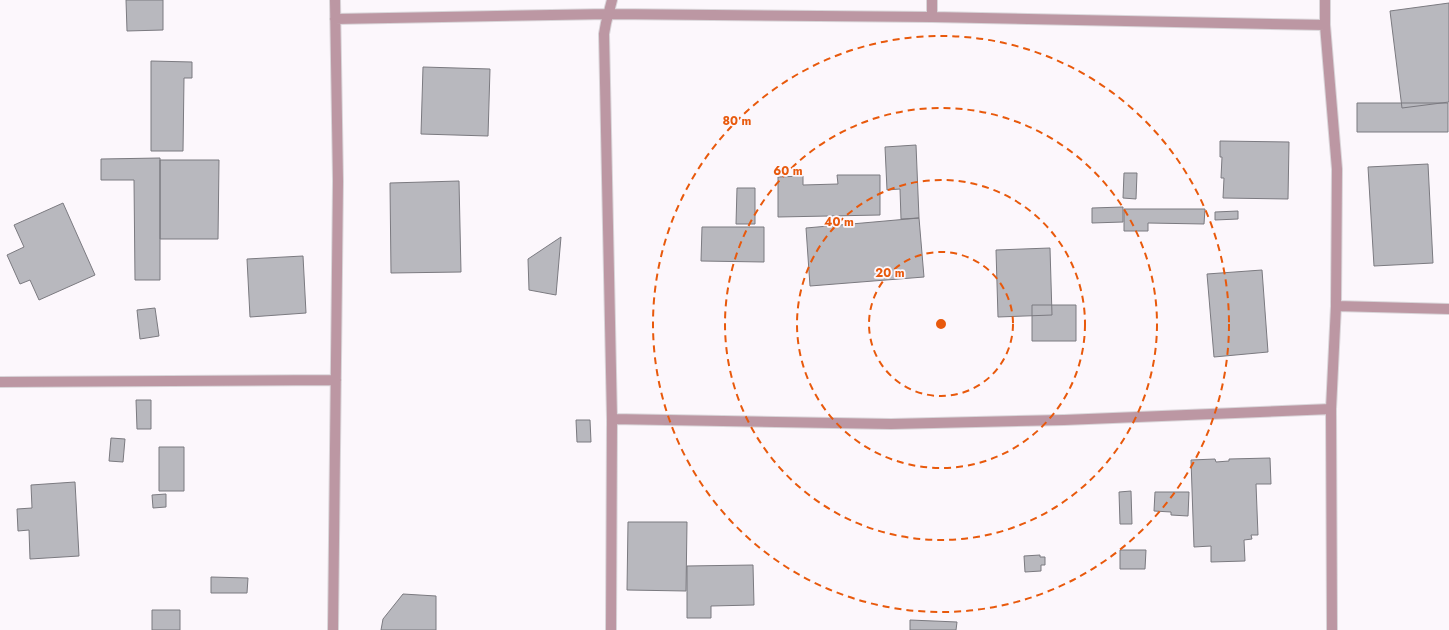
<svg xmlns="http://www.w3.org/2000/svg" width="1449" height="630" font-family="Jost,sans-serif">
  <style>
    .building { fill: #b8b8be; stroke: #7b7a80 }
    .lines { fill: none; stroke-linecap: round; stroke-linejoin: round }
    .street-casing { stroke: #d9d5d9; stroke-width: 12 }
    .street { stroke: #bc97a3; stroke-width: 10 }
    .ring { fill: none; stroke: #e8590c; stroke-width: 2; stroke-dasharray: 7 5 }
    .centre { fill: #e8590c; stroke: #fcf7fc; stroke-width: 2 }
    .ring-label { font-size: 12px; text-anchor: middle; font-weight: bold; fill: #e8590c; stroke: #fcf7fc; stroke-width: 3.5; stroke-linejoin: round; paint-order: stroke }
  </style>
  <rect width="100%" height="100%" fill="#fcf7fc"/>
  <!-- building -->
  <path class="building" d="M 126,0 L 163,0 L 163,30 L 127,31 Z
    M 1449,3 L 1449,102 L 1402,108 L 1390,11 Z
    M 151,61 L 192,62 L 192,78 L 184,78 L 183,151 L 151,151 Z
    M 423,67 L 490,69 L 488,136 L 421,134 Z
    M 1357,103 L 1448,103 L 1448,132 L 1357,132 Z
    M 1220,141 L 1289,142 L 1288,199 L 1223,198 L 1224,178 L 1221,178 L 1222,157 L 1220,157 Z
    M 916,145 L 919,218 L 901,219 L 900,189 L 887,190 L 885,147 Z
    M 160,158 L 160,280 L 135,280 L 134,180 L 101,180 L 101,159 Z
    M 160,160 L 219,160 L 218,239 L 160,239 Z
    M 1428,164 L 1433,263 L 1374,266 L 1368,167 Z
    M 1124,173 L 1137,173 L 1136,199 L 1123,198 Z
    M 837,175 L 880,175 L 880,215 L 778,217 L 778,177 L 803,176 L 803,185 L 838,184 Z
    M 459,181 L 461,272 L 391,273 L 390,183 Z
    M 737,188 L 755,188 L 755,224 L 736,224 Z
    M 63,203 L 95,275 L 39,300 L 30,280 L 20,284 L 7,255 L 24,247 L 14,225 Z
    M 1123,207 L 1123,222 L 1092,223 L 1092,208 Z
    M 1124,209 L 1205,209 L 1204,224 L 1148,223 L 1148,231 L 1124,231 Z
    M 1238,211 L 1238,219 L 1215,220 L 1215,212 Z
    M 919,218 L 924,277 L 810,286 L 806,228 Z
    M 702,227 L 764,227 L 764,262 L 701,261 Z
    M 561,237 L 556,295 L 529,290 L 528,259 Z
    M 1050,248 L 1052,315 L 998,317 L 996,250 Z
    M 303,256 L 306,313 L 250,317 L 247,259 Z
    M 1262,270 L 1268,352 L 1214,357 L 1207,274 Z
    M 1032,305 L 1076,305 L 1076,341 L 1032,341 Z
    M 155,308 L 159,336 L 140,339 L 137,310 Z
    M 136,400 L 151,400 L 151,429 L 137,429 Z
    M 576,420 L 590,420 L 591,442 L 577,442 Z
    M 111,438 L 125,439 L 123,462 L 109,461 Z
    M 159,447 L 184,447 L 184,491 L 159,491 Z
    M 1270,458 L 1271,484 L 1256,484 L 1258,535 L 1251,535 L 1252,539 L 1244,540 L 1245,561 L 1211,562 L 1211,546 L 1194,547 L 1191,460 L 1215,459 L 1216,462 L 1229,461 L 1229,459 Z
    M 75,482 L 79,556 L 30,559 L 29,530 L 18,531 L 17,509 L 32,508 L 31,485 Z
    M 1131,491 L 1132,524 L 1120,524 L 1119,492 Z
    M 1155,492 L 1189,492 L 1188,516 L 1171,515 L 1171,512 L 1154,511 Z
    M 166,494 L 166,507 L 153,508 L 152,495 Z
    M 628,522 L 687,522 L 686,591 L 627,590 Z
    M 1120,550 L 1146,550 L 1145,569 L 1120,569 Z
    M 1040,555 L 1040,557 L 1045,557 L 1045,565 L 1041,565 L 1041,571 L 1025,572 L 1024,556 Z
    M 753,565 L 754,605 L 711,606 L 711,618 L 687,618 L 687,566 Z
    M 211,577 L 248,578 L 247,593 L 211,593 Z
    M 403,594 L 436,596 L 436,630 L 381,630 L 383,619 Z
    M 152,610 L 180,610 L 180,630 L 152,630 Z
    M 910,620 L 957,622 L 956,630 L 910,630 Z"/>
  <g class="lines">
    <!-- street casing -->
    <g class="street-casing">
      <path id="street" d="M 932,0 L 932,17
        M 1325,0 L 1325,25 L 1337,169 L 1336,306 L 1331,409 L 1332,630
        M 335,19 L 609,14 L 932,17 L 1325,25
        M 1336,306 L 1449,309
        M 0,382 L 336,380
        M 612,419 L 891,424 L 1064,420 L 1331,409
        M 333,630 L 338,181 L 335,0
        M 611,630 L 612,419 L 604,34 L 606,23 L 612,0"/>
    </g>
    <!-- street -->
    <use href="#street" class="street"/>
  </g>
  <!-- distance rings -->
  <g class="ring">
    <circle cx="941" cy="324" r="72"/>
    <circle cx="941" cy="324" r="144"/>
    <circle cx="941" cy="324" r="216"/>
    <circle cx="941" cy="324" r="288"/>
  </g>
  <circle cx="941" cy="324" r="6" class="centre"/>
  <g class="ring-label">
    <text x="737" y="125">80 m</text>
    <text x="788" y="175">60 m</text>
    <text x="839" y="226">40 m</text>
    <text x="890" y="277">20 m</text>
  </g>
</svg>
